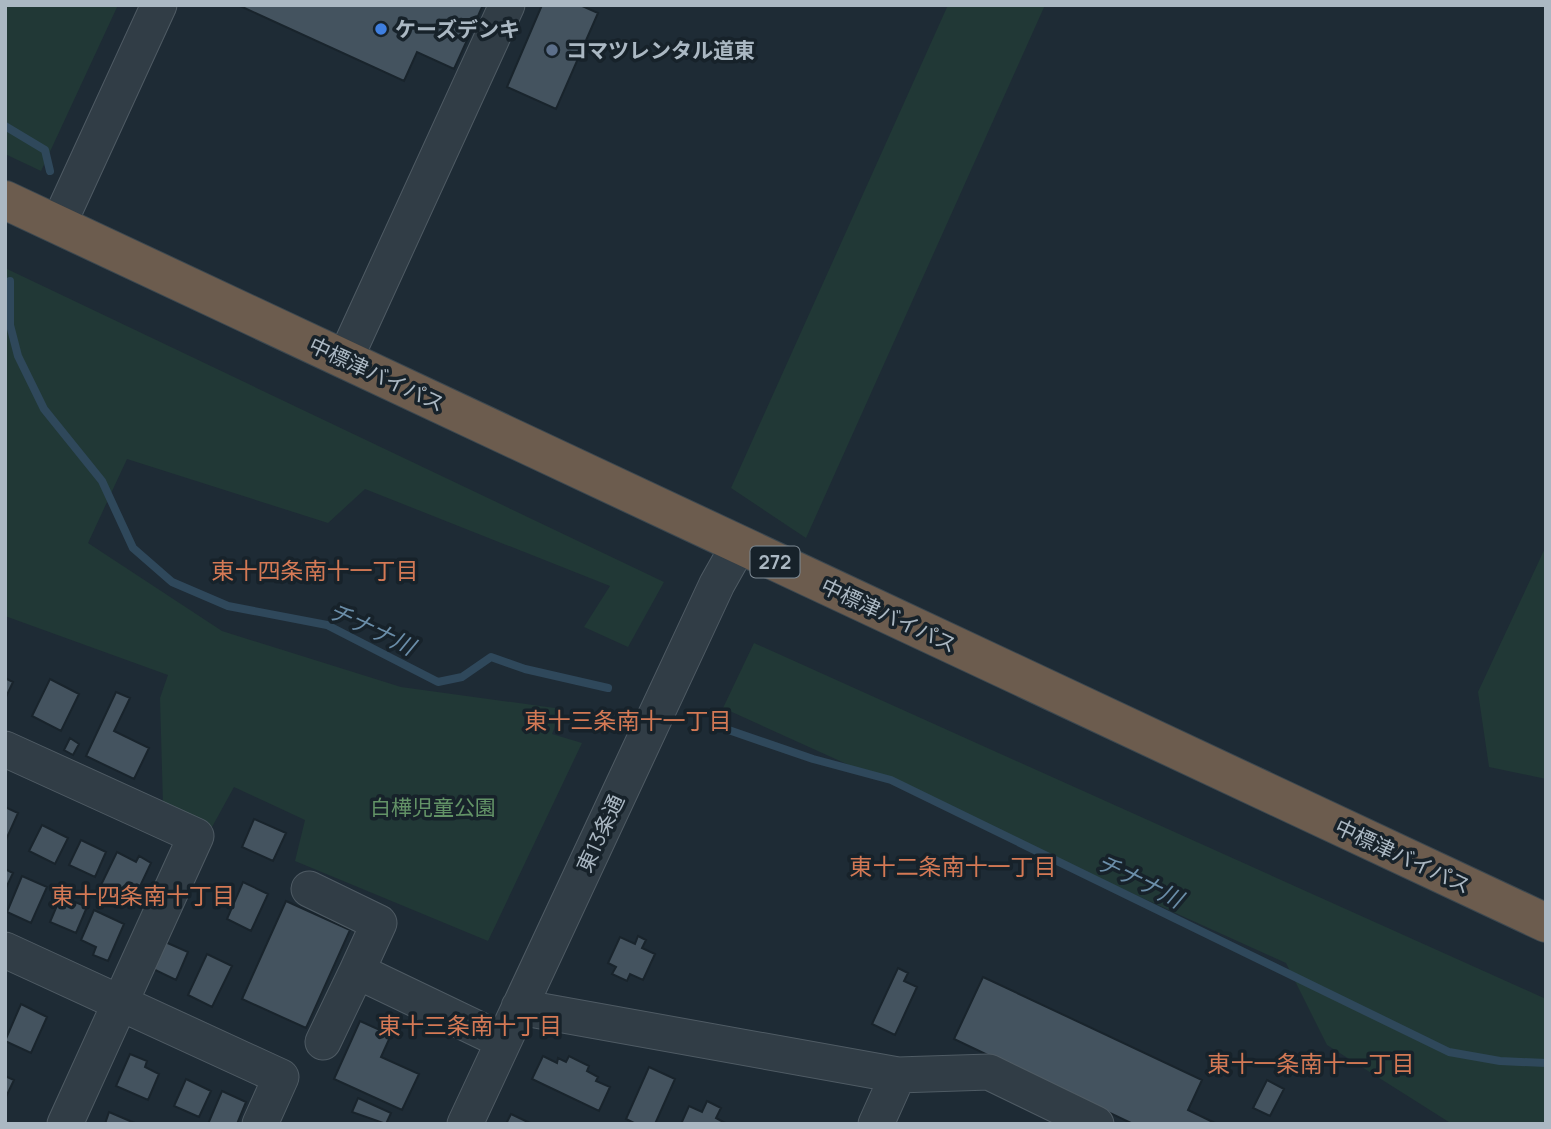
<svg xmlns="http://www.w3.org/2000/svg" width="1551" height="1129" font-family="Manrope,'Noto Sans JP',sans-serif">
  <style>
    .green { fill: #213836 }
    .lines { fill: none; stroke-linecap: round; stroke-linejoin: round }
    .stream { stroke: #2f485b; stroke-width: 8 }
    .building { fill: #44535f; stroke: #19242c; stroke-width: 2 }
    .minor-casing { stroke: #4f5b64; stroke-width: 37 }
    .highway-casing { stroke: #3c4850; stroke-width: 40 }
    .minor { stroke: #313d46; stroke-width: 35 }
    .highway { stroke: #6c5c4e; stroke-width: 38 }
    .shop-dot { fill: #3f7fe0; stroke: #17222a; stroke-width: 2.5 }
    .service-dot { fill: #5c6f8a; stroke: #17222a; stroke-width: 2.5 }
    .labels { text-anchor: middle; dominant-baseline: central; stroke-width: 7; stroke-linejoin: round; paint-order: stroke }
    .shield { fill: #17222a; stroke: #7f8b95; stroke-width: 2 }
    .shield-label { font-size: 19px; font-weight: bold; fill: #abb8c3 }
    .poi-label { font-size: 21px; font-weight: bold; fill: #abb8c3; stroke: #17222a; text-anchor: start }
    .street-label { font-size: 21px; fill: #abb8c3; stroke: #17222a }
    .park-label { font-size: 21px; fill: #639367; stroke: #17222a }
    .neighbourhood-label { font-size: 23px; fill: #d47955; stroke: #17222a }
    .water-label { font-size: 23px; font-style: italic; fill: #6b8ea9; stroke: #17222a }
  </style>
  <rect width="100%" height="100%" fill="#1e2b35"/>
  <!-- green -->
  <path class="green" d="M 5,5 L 118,5 L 41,171 L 5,154 Z
    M 948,5 L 1045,5 L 806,538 L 731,488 Z
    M 5,268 L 664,582 L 628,647 L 584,627 L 610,586 L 365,489 L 328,523 L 127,459 L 88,543 L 222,631 L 401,687 L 562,709 L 552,734 L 582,743 L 488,941 L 295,861 L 305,820 L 234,787 L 212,827 L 163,805 L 160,698 L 168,675 L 5,616 Z
    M 1546,546 L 1546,779 L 1489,767 L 1478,692 Z
    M 754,643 L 1546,999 L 1546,1124 L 1452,1124 L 1327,1045 L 1286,963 L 723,708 Z"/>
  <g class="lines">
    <!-- stream -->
    <path class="stream" d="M 5,126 L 45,150 L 50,171
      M 10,281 L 10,325 L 18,356 L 44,409 L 102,481 L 133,548 L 172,582 L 228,606 L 327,625 L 438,682 L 462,677 L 491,657 L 525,669 L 608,688
      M 717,726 L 813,759 L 891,780 L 1449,1052 L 1500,1061 L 1546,1063"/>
  </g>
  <!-- building -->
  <path class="building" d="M 238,5 L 483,5 L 454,69 L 417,52 L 404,81 Z
    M 542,5 L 580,5 L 598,13 L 556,109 L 507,87 Z
    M 5,678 L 13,682 L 5,699 Z
    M 50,679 L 79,694 L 61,731 L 32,716 Z
    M 116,692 L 130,698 L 114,731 L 149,748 L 134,779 L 86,756 Z
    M 70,738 L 79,744 L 73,755 L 64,750 Z
    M 5,807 L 18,813 L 5,842 Z
    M 254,819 L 286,833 L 273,861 L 242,847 Z
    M 42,825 L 68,838 L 55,864 L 29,851 Z
    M 81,840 L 106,852 L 95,877 L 69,865 Z
    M 117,852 L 136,862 L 139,856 L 151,863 L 133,901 L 101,885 Z
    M 5,869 L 13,873 L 5,890 Z
    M 22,876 L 47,887 L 31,923 L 7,912 Z
    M 243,882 L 268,894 L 251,931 L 227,919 Z
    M 61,896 L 87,907 L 76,933 L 50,922 Z
    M 286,901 L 350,930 L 306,1028 L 242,999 Z
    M 94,910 L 124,924 L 108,961 L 93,955 L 96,947 L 81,940 Z
    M 638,936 L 646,940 L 642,948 L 655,954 L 643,980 L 630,974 L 627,981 L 612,974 L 616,967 L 608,963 L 620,937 L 635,944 Z
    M 163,941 L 188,952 L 176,980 L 151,968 Z
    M 207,954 L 232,966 L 212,1007 L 188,995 Z
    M 898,968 L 908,973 L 904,981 L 917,987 L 895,1035 L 872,1024 Z
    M 983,977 L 1202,1080 L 1188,1110 L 1217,1124 L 1133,1124 L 954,1039 Z
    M 21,1004 L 47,1017 L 31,1053 L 5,1041 Z
    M 360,1021 L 391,1035 L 381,1057 L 419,1074 L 402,1110 L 334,1079 Z
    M 130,1054 L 147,1061 L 145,1067 L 159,1074 L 148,1100 L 116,1086 Z
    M 543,1056 L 557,1063 L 558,1058 L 566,1062 L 569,1056 L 589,1066 L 587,1071 L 598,1077 L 596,1081 L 610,1087 L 599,1111 L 532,1079 Z
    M 649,1067 L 675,1079 L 655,1124 L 636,1124 L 626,1119 Z
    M 5,1076 L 14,1080 L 5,1099 Z
    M 186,1079 L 211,1091 L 199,1117 L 174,1106 Z
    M 1267,1080 L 1284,1089 L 1270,1116 L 1253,1108 Z
    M 222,1091 L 246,1102 L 237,1124 L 208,1124 Z
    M 358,1098 L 391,1113 L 386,1124 L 352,1112 Z
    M 707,1101 L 721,1108 L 716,1118 L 727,1124 L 681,1124 L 689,1106 L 702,1112 Z
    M 109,1112 L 137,1124 L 105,1124 Z
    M 511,1114 L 532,1124 L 506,1124 Z"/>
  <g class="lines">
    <!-- minor casing -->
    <g class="minor-casing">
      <path id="minor" d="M 58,225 L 159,5
        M 345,359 L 507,5
        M 5,749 L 196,836 L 65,1124
        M 309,889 L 379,923 L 357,971
        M 5,950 L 281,1077 L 260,1124
        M 519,1007 L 898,1075 L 989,1072 L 1096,1124
        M 323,1042 L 357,971 L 503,1041
        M 465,1124 L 717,584 L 739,545
        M 876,1124 L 898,1075"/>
    </g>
    <!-- highway casing -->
    <g class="highway-casing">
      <path id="highway" d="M 5,200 L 1546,923"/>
    </g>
    <!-- minor -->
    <use href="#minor" class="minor"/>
    <!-- highway -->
    <use href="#highway" class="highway"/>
  </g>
  <!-- markers -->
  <circle class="shop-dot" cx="381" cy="29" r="7"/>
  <circle class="service-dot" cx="552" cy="50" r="7"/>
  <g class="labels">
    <!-- shield labels -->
    <rect class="shield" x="750.5" y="546.5" width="49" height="31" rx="5"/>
    <g class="shield-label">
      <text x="775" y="562">272</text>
    </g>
    <!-- poi labels -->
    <g class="poi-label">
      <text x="395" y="29">ケーズデンキ</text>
      <text x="566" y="50">コマツレンタル道東</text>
    </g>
    <!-- street labels -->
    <g class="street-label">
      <text transform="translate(377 374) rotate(25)">中標津バイパス</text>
      <text transform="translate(889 615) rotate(25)">中標津バイパス</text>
      <text transform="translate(600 833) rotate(-65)">東13条通</text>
      <text transform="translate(1403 856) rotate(25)">中標津バイパス</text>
    </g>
    <!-- park labels -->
    <g class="park-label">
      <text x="433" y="807">白樺児童公園</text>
    </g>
    <!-- neighbourhood labels -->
    <g class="neighbourhood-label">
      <text x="315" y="570">東十四条南十一丁目</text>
      <text x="628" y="720">東十三条南十一丁目</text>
      <text x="953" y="866">東十二条南十一丁目</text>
      <text x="143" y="895">東十四条南十丁目</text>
      <text x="470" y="1025">東十三条南十丁目</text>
      <text x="1311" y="1063">東十一条南十一丁目</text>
    </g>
    <!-- water labels -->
    <g class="water-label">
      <text transform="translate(372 628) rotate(25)">チナナ川</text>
      <text transform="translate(1140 880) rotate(26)">チナナ川</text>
    </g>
  </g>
  <!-- border -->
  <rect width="1551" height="1129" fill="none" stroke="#abb8c3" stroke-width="14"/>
</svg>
